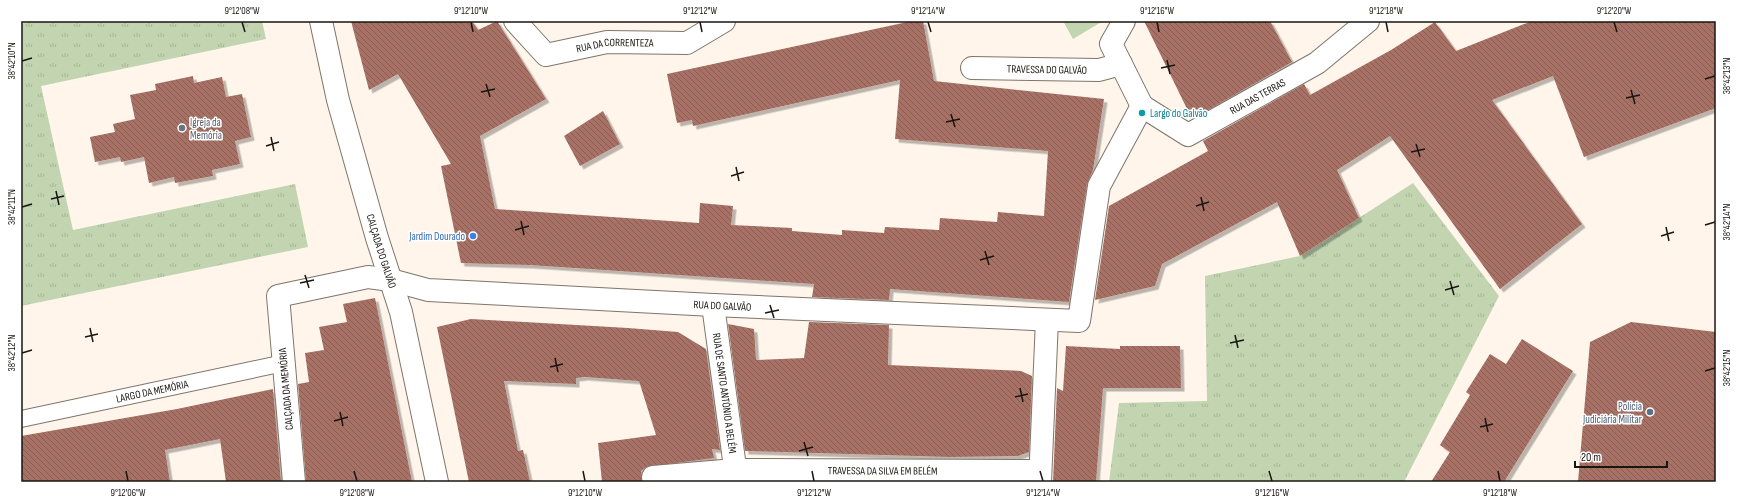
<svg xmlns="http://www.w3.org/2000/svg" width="1737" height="503" font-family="'Sofia Sans Condensed',sans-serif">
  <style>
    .grass { fill: url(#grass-tufts) }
    .pitch { fill: #c2d5b0 }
    .building { fill: url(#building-back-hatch); filter: url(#shadow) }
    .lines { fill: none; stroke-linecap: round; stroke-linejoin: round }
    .service-casing { stroke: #7e756b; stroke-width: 18 }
    .minor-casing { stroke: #7e756b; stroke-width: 24 }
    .service { stroke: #fff; stroke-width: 16 }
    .minor { stroke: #fff; stroke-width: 22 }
    .ticks { fill: none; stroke: #191612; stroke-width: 1.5 }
    .culture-dot { fill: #0f9aa8; stroke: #fff; stroke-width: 1.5 }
    .worship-dot { fill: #6b7280; stroke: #fff; stroke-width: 1.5 }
    .shop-dot { fill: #3f7fe0; stroke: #fff; stroke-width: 1.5 }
    .service-dot { fill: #5c6f8a; stroke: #fff; stroke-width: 1.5 }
    .labels { text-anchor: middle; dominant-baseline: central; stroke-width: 3; stroke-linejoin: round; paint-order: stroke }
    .street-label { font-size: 11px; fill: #191612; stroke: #fff }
    .culture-label { font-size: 11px; fill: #0d838f; stroke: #fff; text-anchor: start }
    .worship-label { font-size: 11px; fill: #5b616d; stroke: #fff; text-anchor: start }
    .shop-label { font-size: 11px; fill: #366cbe; stroke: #fff; text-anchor: end }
    .service-label { font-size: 11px; fill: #4e5e75; stroke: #fff; text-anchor: end }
    .neatline { fill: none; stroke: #191612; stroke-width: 1.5 }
    .ticks-label { font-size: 10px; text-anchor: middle; fill: #191612 }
  </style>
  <defs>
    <pattern id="grass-tufts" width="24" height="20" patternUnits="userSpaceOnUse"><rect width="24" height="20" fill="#c2d5b0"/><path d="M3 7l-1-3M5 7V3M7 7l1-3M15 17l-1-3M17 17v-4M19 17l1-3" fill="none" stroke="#a6b696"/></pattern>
    <pattern id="building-back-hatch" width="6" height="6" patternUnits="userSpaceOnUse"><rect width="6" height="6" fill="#a87165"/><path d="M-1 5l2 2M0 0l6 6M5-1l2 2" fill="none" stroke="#885c52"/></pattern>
    <filter id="shadow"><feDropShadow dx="3.5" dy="3.5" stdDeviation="0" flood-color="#0004"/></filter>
  </defs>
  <rect width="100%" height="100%" fill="#fff5ea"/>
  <!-- grass -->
  <path class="grass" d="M 33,21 L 262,21 L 266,39 L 41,86 L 73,230 L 295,184 L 308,247 L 21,306 L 21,24 Z
    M 1413,183 L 1499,296 L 1404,482 L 1109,482 L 1119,403 L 1207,401 L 1205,276 L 1300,256 Z"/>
  <!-- pitch -->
  <path class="pitch" d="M 1063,21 L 1103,21 L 1073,39 Z"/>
  <!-- building -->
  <path class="building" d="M 351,21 L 472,21 L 478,30 L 497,21 L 546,99 L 480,136 L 495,209 L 699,223 L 700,203 L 733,206 L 731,225 L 792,228 L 792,231 L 842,235 L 842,230 L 884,233 L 885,227 L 939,230 L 940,218 L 997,222 L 998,212 L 1044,216 L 1048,151 L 895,139 L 900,80 L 693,126 L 692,120 L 677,123 L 667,74 L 912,21 L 923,21 L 934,81 L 1104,99 L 1093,170 L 1087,184 L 1069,302 L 890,289 L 889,300 L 812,297 L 814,284 L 530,265 L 461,263 L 441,166 L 451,164 L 398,74 L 369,90 Z
    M 1144,21 L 1270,21 L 1292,62 L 1192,119 Z
    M 1532,21 L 1716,21 L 1716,108 L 1584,157 L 1553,76 L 1492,100 L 1582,224 L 1500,289 L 1390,136 L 1337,170 L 1359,218 L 1300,256 L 1277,202 L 1162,264 L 1155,286 L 1095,300 L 1109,206 L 1208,151 L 1203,141 L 1304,84 L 1310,95 L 1391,50 L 1435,22 L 1456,51 Z
    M 193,76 L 194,83 L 222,77 L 226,97 L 242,94 L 251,137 L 235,141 L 240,164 L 212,170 L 213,176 L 175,183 L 174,177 L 149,183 L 144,157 L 121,162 L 120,157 L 95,162 L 90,137 L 115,132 L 113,124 L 135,119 L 130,95 L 156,90 L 155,84 Z
    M 603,111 L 620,144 L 580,166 L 564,136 Z
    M 375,298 L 412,482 L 306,482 L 298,384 L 309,382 L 305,353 L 324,350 L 319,327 L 347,322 L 343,304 Z
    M 471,319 L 628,328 L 678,332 L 706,349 L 720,450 L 712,449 L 714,458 L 646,467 L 641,471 L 642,482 L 602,482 L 598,443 L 656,435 L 639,381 L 585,377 L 576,378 L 576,384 L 504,381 L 518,451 L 523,450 L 530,482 L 469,482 L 437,327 Z
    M 809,322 L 889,325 L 888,365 L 1021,371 L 1032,376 L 1029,452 L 1018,456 L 950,457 L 745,451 L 728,324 L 754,329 L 756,360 L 804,358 Z
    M 1631,322 L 1716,332 L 1716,482 L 1578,482 L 1590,342 Z
    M 1522,339 L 1573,371 L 1504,482 L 1431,482 L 1450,452 L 1440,445 L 1470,395 L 1466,392 L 1490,354 L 1506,364 Z
    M 1066,346 L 1120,349 L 1120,346 L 1180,346 L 1181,388 L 1103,388 L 1096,482 L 1053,482 L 1057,388 L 1063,391 Z
    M 273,389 L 281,482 L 226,482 L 220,439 L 165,450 L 170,482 L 21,482 L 21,436 L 177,409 Z"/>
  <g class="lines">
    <!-- service casing -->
    <g class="service-casing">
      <g id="service">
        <path id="s1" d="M 21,419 L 284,363"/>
      </g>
    </g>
    <!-- minor casing -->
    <g class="minor-casing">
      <g id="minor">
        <path id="s2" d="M 321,21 L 338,100 L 377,238 L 401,312 L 437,482"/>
        <path id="s3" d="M 515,21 L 546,55 L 607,42 L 687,43 L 724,21"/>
        <path d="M 1124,21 L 1111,44 L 1142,106"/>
        <path id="s4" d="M 972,68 L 1099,70 L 1121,64"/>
        <path id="s5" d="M 1142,106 L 1188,135 L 1317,63 L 1368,21"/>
        <path id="s6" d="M 713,305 L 737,482"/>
        <path id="s7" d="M 653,477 L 735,470 L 1040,471"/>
        <path id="s8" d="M 294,482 L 278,296 L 368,277 L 391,280 L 428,290 L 713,305 L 1079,321 L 1099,186 L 1142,106"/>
        <path d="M 1040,482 L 1047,320"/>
      </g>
    </g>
    <!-- service -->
    <use href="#service" class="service"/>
    <!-- minor -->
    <use href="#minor" class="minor"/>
  </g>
  <!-- ticks -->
  <path class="ticks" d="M 242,22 L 245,32M 471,22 L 473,32M 700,22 L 702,32M 928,22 L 931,32M 1157,22 L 1159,32M 1386,22 L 1388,32M 1614,22 L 1617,32M 1167,60 L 1170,74M 22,61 L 32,58M 1161,68 L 1175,65M 1705,79 L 1715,76M 486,84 L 490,97M 1631,90 L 1635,104M 481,92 L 495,89M 1626,98 L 1640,95M 951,114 L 955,127M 946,122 L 960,119M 271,137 L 274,151M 1416,144 L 1420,157M 266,146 L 279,142M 1411,152 L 1425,149M 736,167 L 739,181M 731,176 L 744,172M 56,191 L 59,205M 1201,197 L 1204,211M 51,199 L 64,196M 1196,206 L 1209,202M 22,207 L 32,204M 521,221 L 524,235M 1705,225 L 1715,222M 1666,227 L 1669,241M 515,230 L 529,226M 1661,236 L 1674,232M 985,251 L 989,265M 980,260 L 994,256M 305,275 L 309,288M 1450,281 L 1454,295M 300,283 L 314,280M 1445,290 L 1459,286M 770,305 L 774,318M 765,313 L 779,310M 90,328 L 93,342M 1235,335 L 1238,348M 85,337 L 98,334M 1230,343 L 1244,340M 22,353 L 32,350M 555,358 L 558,372M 550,367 L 563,364M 1705,371 L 1715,368M 1020,388 L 1023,402M 1015,397 L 1028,394M 340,412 L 343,426M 1485,418 L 1488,432M 334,421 L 348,417M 1480,427 L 1493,424M 804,442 L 808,456M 799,451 L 813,447M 126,471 L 128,481M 354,471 L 357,481M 583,471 L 585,481M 812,471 L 814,481M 1040,471 L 1043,481M 1269,471 L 1272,481M 1498,471 L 1500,481"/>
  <!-- markers -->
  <circle class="culture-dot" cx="1142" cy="113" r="4"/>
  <circle class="worship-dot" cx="182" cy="128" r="4"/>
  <circle class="shop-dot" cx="473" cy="236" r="4"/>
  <circle class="service-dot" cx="1650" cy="412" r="4"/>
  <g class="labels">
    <!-- street labels -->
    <g class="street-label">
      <text stroke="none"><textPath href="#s3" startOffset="116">RUA DA CORRENTEZA</textPath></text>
      <text stroke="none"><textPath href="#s4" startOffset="75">TRAVESSA DO GALVÃO</textPath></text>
      <text stroke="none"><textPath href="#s5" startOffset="134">RUA DAS TERRAS</textPath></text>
      <text stroke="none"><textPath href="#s2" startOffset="238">CALÇADA DO GALVÃO</textPath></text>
      <text stroke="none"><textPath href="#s8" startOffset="635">RUA DO GALVÃO</textPath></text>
      <text transform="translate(286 389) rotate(-95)">CALÇADA DA MEMÓRIA</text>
      <text stroke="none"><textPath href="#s1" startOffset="134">LARGO DA MEMÓRIA</textPath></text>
      <text stroke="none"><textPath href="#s6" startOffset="89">RUA DE SANTO ANTÓNIO A BELÉM</textPath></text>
      <text stroke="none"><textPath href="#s7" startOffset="230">TRAVESSA DA SILVA EM BELÉM</textPath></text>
    </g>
    <!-- culture labels -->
    <g class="culture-label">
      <text x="1150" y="113">Largo do Galvão</text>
    </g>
    <!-- worship labels -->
    <g class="worship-label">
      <text x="190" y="122">Igreja da<tspan x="190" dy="13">Memória</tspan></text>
    </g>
    <!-- shop labels -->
    <g class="shop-label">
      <text x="465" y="236">Jardim Dourado</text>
    </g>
    <!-- service labels -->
    <g class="service-label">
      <text x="1642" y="406">Polícia<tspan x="1642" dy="13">Judiciária Militar</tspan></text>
    </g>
  </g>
  <!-- border -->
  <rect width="1737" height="503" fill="none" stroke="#ffffff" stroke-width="44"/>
  <!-- scale -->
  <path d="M1575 461v6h92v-6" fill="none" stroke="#191612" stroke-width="2"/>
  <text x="1581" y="461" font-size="12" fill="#191612" stroke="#ffffff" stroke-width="3" paint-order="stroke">20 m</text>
  <rect x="22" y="22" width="1693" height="459" class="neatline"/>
  <g class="ticks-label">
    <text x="242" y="14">9°12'08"W</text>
    <text x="471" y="14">9°12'10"W</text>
    <text x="700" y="14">9°12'12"W</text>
    <text x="928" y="14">9°12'14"W</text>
    <text x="1157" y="14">9°12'16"W</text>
    <text x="1386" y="14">9°12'18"W</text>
    <text x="1614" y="14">9°12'20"W</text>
    <text transform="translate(11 61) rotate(-90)" y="4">38°42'10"N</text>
    <text transform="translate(1726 76) rotate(-90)" y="4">38°42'13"N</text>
    <text transform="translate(11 207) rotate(-90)" y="4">38°42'11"N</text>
    <text transform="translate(1726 222) rotate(-90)" y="4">38°42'14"N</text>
    <text transform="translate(11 353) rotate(-90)" y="4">38°42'12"N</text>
    <text transform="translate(1726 368) rotate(-90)" y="4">38°42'15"N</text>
    <text x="128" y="496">9°12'06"W</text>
    <text x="357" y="496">9°12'08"W</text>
    <text x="585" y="496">9°12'10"W</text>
    <text x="814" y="496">9°12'12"W</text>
    <text x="1043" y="496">9°12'14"W</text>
    <text x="1272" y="496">9°12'16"W</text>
    <text x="1500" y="496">9°12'18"W</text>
  </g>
</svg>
